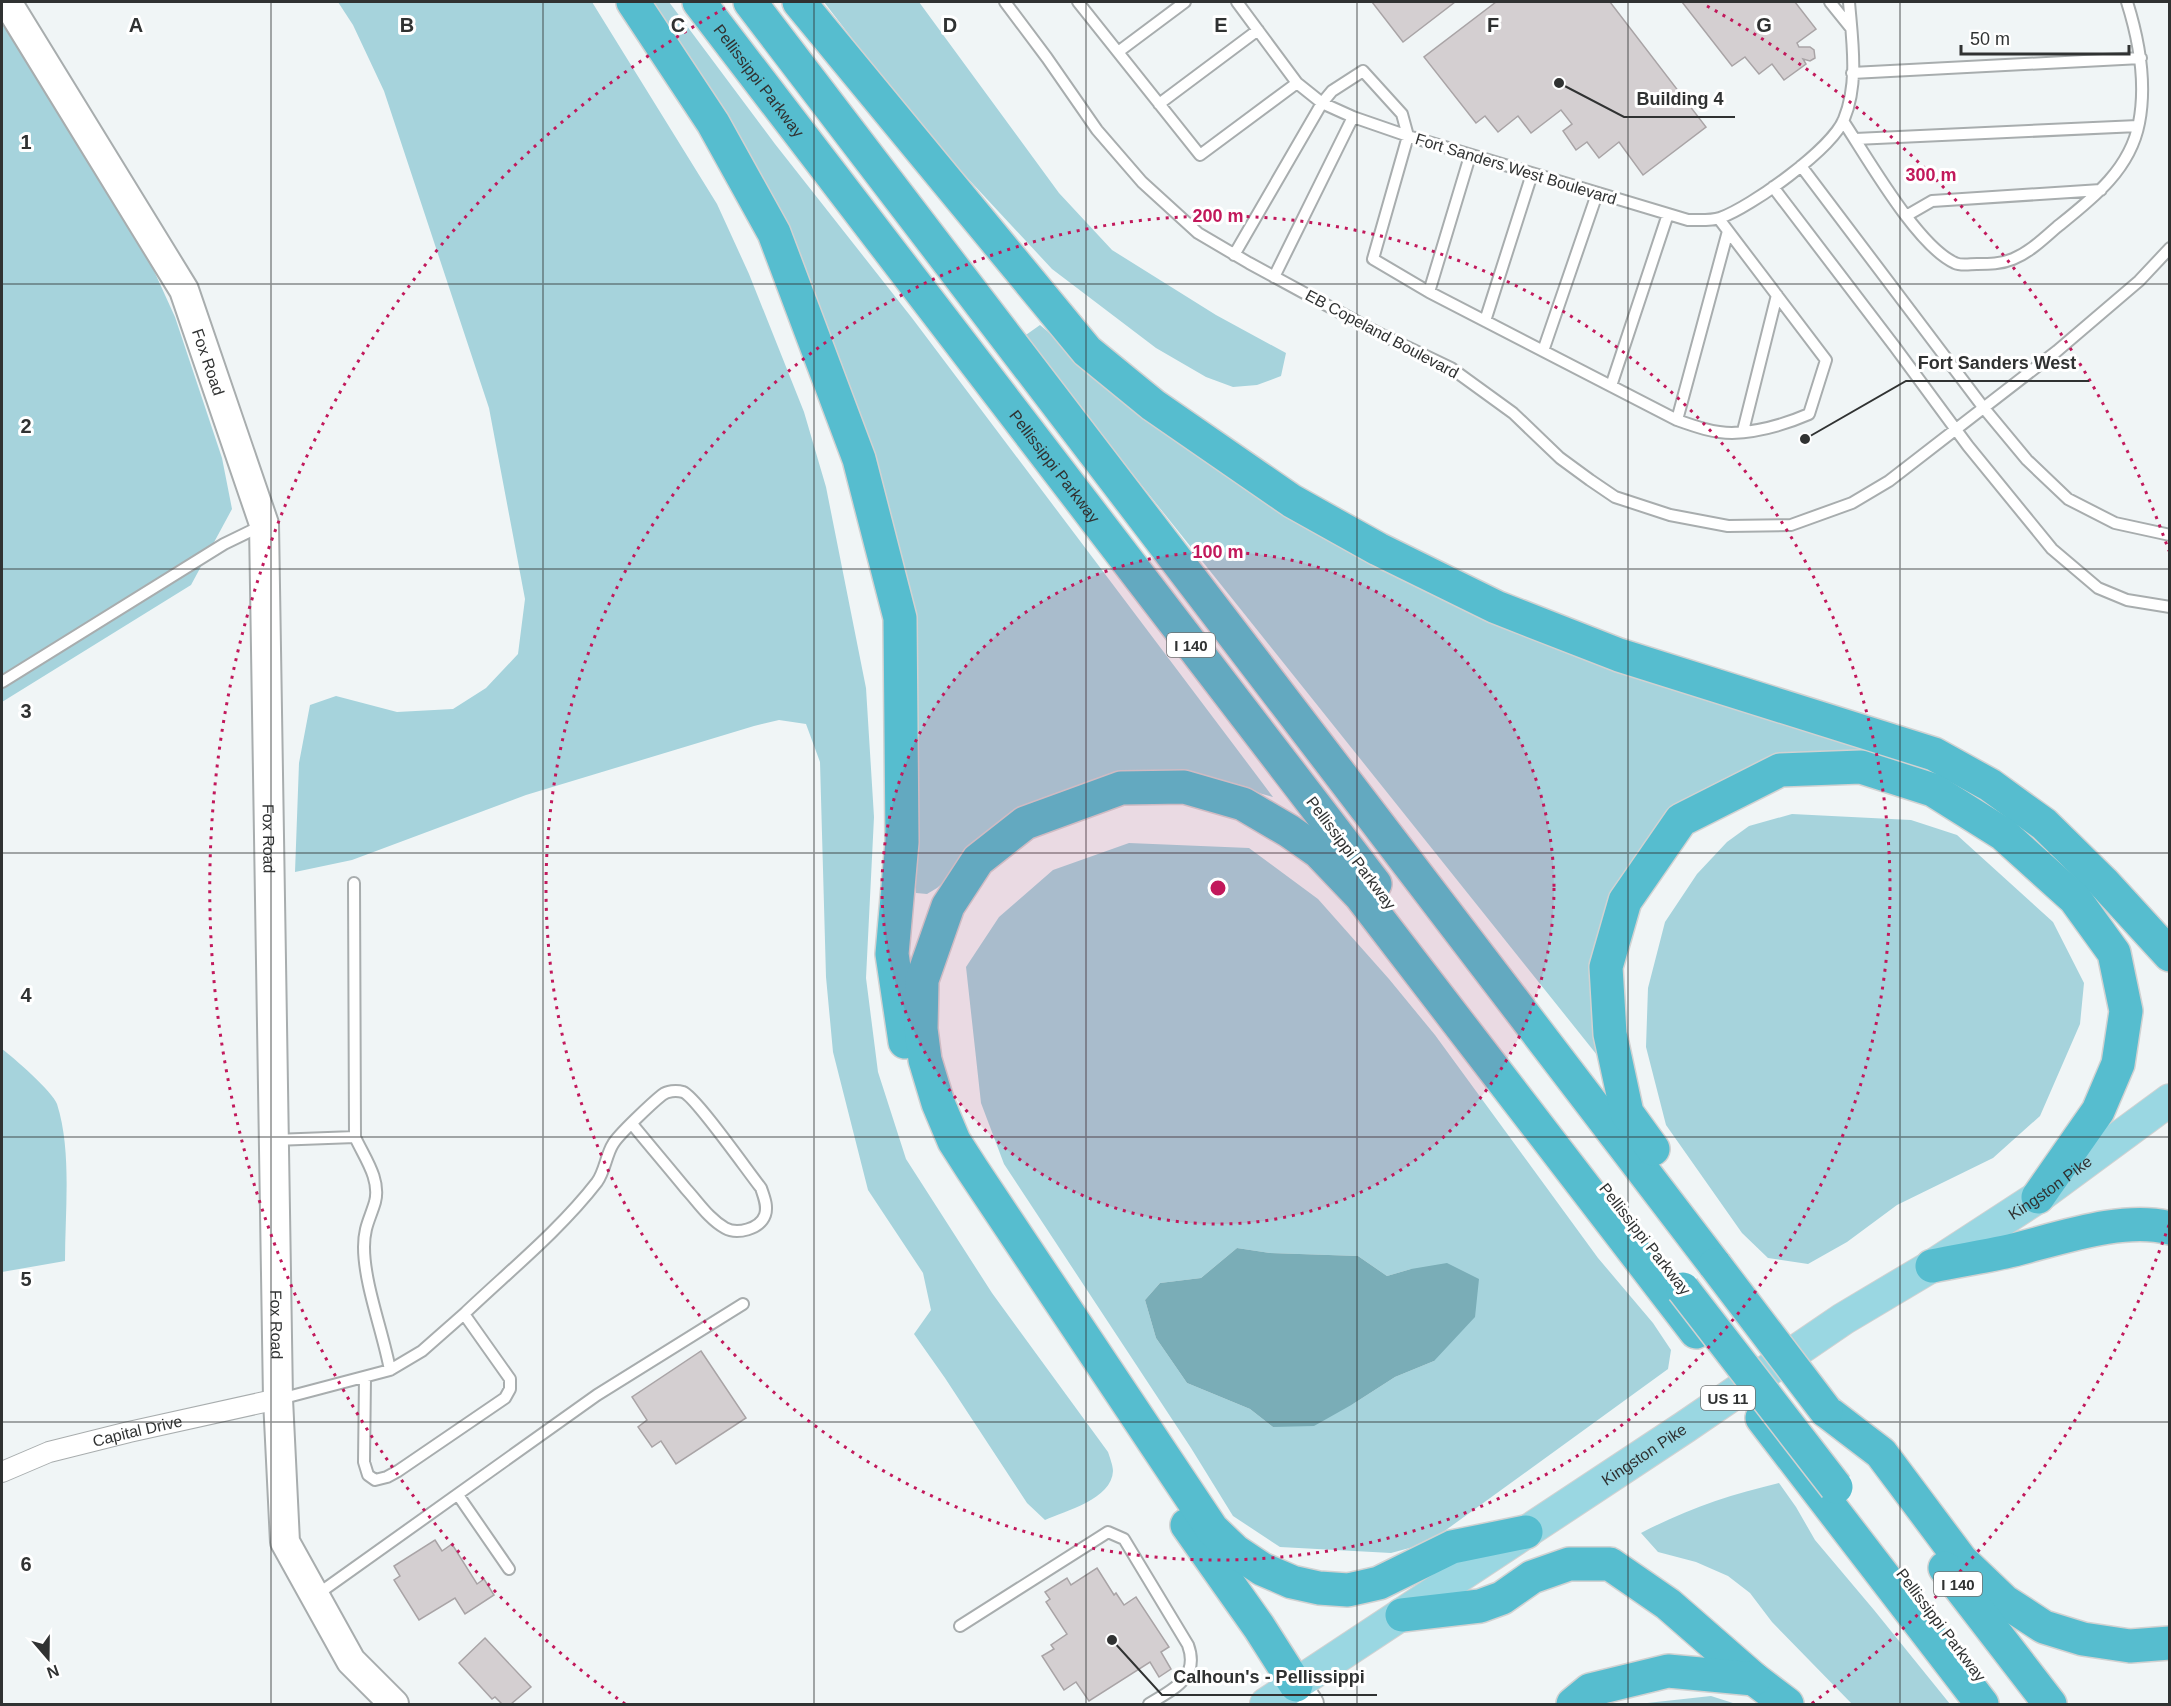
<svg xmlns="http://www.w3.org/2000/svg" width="2171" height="1706" font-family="Helvetica,sans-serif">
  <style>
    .green { fill: #a6d3dc; fill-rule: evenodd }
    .water { fill: #7aadb7 }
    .building { fill: #d4cfd1; stroke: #a9a4a6; stroke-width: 1.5 }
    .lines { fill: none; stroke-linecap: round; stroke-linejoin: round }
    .lane-casing { stroke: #a8adae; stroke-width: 14 }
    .street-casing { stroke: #a8adae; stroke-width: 22 }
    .secondary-casing { stroke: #a8adae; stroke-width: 32 }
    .primary-casing { stroke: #d1d2d2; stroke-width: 34 }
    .highway-casing { stroke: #d1d2d2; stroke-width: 36 }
    .lane { stroke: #fff; stroke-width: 10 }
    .street { stroke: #fff; stroke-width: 20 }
    .secondary { stroke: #fff; stroke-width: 28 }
    .primary { stroke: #9ad7e2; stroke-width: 32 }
    .highway { stroke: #56bdcf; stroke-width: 33 }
    .highway-bridge-casing { stroke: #d1d2d2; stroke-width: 36; stroke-linecap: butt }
    .highway-bridge { stroke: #56bdcf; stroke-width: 33 }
    .grid { fill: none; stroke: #303232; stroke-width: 1.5; stroke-opacity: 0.55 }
    .ring { fill: none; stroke: #c2185b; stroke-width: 3; stroke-dasharray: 3 6 }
    .labels { text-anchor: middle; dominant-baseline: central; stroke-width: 6; stroke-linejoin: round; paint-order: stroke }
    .shield { fill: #fff; stroke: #6e7070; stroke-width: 1.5 }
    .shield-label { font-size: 15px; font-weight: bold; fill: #303232 }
    .street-label { font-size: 16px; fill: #303232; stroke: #fff }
    .grid-label { font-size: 20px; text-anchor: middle; font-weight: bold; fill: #303232; stroke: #fff; stroke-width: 6; stroke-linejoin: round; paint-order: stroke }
    .centre { fill: #c2185b; stroke: #fff; stroke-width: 3 }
    .ring-label { font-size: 18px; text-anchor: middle; font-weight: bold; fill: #c2185b; stroke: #fff; stroke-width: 6; stroke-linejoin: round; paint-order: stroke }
    .leader { fill: none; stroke: #303232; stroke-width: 2 }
    .callout-dot { fill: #303232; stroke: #fff; stroke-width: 2 }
    .callout-label { font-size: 18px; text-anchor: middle; font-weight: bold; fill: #303232; stroke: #fff; stroke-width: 6; stroke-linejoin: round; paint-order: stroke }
  </style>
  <rect width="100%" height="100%" fill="#f0f5f6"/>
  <!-- green -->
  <path class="green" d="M 338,2 L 592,2 L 717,204 L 749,274 L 804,412 L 826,487 L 866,688 L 874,817 L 866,978 L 878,1072 L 906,1159 L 992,1293 L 1108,1452 C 1110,1458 1113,1466 1113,1471 C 1112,1499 1065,1511 1045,1520 L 1027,1503 L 945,1378 L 914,1334 L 931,1310 L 923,1273 L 868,1190 L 833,1052 L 826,977 L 820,762 L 806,724 L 779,720 L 754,726 L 526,795 L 352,860 L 295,872 L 299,763 L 310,705 L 336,696 L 397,712 L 453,709 L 486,688 L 518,654 L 525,599 L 489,408 L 384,91 L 353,25 Z
    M 640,2 L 669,2 L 775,144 L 912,318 L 1273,797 L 1182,771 L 1024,811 L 937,888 L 927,894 L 916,893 L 902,600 L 857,435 Z
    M 824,2 L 919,2 L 1059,193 L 1112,250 L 1216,315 L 1286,353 L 1281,376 L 1257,385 L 1233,387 L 1206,377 L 1156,348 L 1052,269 L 919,126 Z
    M 2,19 L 145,251 L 175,317 L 222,458 L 232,509 L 191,585 L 2,702 Z
    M 1040,325 L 1145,414 L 1321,536 L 1490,623 L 1653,683 L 1772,715 L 1898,759 L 1759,768 L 1667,829 L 1600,948 L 1597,1055 L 1023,337 Z
    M 1792,814 L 1911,820 L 1957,835 L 2053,922 L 2084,983 L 2080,1024 L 2040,1116 L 1993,1158 L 1897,1205 L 1847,1242 L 1808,1264 L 1768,1258 L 1742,1233 L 1666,1125 L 1646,1047 L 1648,988 L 1665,922 L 1697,874 L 1727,842 L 1749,826 Z
    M 1129,843 L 1249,848 L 1318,899 L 1389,979 L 1435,1035 L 1598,1258 L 1653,1323 L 1671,1350 L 1668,1369 L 1428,1543 L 1391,1553 L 1280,1547 L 1233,1516 L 1191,1448 L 1004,1164 L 981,1103 L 966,967 L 999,917 L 1053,870 ZM 1237,1248 L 1270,1253 L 1358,1256 L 1387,1276 L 1411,1269 L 1434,1361 L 1395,1377 L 1353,1404 L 1273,1427 L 1250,1409 L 1187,1383 L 1156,1338 L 1145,1300 L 1160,1283 L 1201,1278 Z
    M 2,1049 C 13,1057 53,1092 57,1104 C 72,1151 65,1211 65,1261 L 2,1272 Z
    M 1779,1483 L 1796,1507 L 1815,1540 L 1874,1610 L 1950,1704 L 1852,1704 L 1772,1622 L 1750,1593 L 1728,1576 L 1696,1562 L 1658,1552 L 1641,1533 C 1687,1509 1729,1495 1779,1483 Z
    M 1711,1696 L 1736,1704 L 1638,1704 Z"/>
  <!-- water -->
  <path class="water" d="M 1237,1248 L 1270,1253 L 1358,1256 L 1387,1276 L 1411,1269 L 1447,1263 L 1479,1279 L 1475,1317 L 1434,1361 L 1395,1377 L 1353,1404 L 1314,1426 L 1273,1427 L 1250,1409 L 1187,1383 L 1156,1338 L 1145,1300 L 1160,1283 L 1201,1278 Z"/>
  <!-- building -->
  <path class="building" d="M 1372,2 L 1455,2 L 1403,42 Z
    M 1496,2 L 1610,2 L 1706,127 L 1643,175 L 1619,142 L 1599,158 L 1587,142 L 1576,150 L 1563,131 L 1572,124 L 1561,110 L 1531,133 L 1518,116 L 1498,132 L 1485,116 L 1476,123 L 1424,57 Z
    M 1682,2 L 1795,2 L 1816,29 L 1797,43 L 1799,47 L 1810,47 L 1814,50 L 1815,58 L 1810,61 L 1803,59 L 1806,64 L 1784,80 L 1772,64 L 1759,74 L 1745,57 L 1732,66 Z
    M 701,1351 L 746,1418 L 676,1464 L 661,1441 L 652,1447 L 638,1427 L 647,1420 L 632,1397 Z
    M 435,1540 L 442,1551 L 452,1544 L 477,1584 L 484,1579 L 494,1595 L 465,1614 L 455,1598 L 419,1620 L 394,1580 L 400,1576 L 394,1566 Z
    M 1097,1568 L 1114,1595 L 1116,1593 L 1124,1605 L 1136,1597 L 1169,1647 L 1161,1652 L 1171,1669 L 1159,1677 L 1150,1662 L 1089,1701 L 1076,1682 L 1064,1690 L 1042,1656 L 1054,1649 L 1051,1645 L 1067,1634 L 1046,1602 L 1050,1599 L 1045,1592 L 1067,1578 L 1071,1585 Z
    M 485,1638 L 531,1687 L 511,1704 L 502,1704 L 495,1697 L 492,1699 L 459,1663 Z"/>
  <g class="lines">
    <!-- lane casing -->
    <g class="lane-casing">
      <path id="lane" d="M 1005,2 L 1047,58 L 1097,130 L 1142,182 L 1198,233 L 1249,263 L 1376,332 L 1451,368 L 1513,413 L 1560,458 L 1590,480 L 1615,497 L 1670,515 L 1728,526 L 1791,525 L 1852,503 L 1889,481 L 2057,351 L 2139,281 L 2170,248
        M 1078,2 L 1200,155 L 1297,83
        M 1237,2 L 1297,83 L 1322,103 L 1332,91 L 1363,71 L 1402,114 L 1408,136 L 1688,220 C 1698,220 1711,221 1720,218 C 1751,207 1832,149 1844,119 C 1859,83 1852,39 1849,2
        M 1830,2 L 1851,28
        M 1118,52 L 1185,2
        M 1852,73 L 2141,58
        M 1159,104 L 1258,30
        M 1843,121 C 1867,157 1917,246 1955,263 C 1961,266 1970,264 1977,264 C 1989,264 2001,264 2013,259 C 2030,252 2043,239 2057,227 C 2092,199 2130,170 2139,123 C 2147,82 2139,40 2127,2
        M 1855,139 L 2138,126
        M 1801,166 L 1983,407 L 2027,460 L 2068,499 L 2115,523 L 2170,535
        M 1773,187 L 1895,347 L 1968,446 L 2052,549 L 2098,588 L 2127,600 L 2170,607
        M 1906,216 L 1932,201 L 2101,190
        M 1234,255 L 1322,103 L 1353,117 L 1408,136 L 1373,259 L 1429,292 L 1677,420 C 1694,426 1713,433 1732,433 C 1757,432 1786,424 1809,414 L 1826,360 L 1719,219
        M 1274,277 L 1353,117
        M 1429,292 L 1470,156
        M 1485,321 L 1532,174
        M 1543,351 L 1597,194
        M 1611,386 L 1668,214
        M 1677,420 L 1728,231
        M 1743,431 L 1777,295
        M 2,682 L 224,544 L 261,526
        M 354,883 L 355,1137
        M 274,1140 L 355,1137 C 364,1157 381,1179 375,1202 C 370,1219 364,1227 364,1247 C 364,1284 383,1332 390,1370 L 280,1399
        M 464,1314 C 508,1272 560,1230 597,1182 C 605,1171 606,1155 613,1144 C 618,1135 652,1103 662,1095 C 667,1091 676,1090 683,1092 C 695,1096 749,1173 761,1188 C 764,1197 768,1206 765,1215 C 760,1229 737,1235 725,1228 C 709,1219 698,1202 686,1189 C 668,1167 650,1146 632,1124
        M 365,1377 L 364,1462 L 368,1475 L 375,1480 L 387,1477 L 398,1471 L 505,1398 L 510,1389 L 510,1379 L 464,1314 L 422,1351 L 390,1370
        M 458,1495 L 509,1569
        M 315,1596 L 597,1395 L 743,1304
        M 960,1626 L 1108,1532 L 1124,1539 L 1188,1645 C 1200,1678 1173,1689 1149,1704"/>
    </g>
    <!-- street casing -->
    <g class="street-casing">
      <g id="street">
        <path id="s1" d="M 2,1472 L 49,1452 L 129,1432 L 278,1399"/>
      </g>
    </g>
    <!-- secondary casing -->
    <g class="secondary-casing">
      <g id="secondary">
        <path id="s2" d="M 7,2 L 184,290 L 264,524 L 278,1399 L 285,1542 L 351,1661 L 394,1704"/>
        <path d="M 1296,1685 L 1309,1704"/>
      </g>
    </g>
    <!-- primary casing -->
    <g class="primary-casing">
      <g id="primary">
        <path id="s3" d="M 1266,1704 L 1685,1427 L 1843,1319 L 1932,1266 L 2038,1197 L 2170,1100"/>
      </g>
    </g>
    <!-- highway casing -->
    <g class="highway-casing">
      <g id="highway">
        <path d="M 633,2 L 713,123 L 774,233 L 859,459 L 900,618 L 902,842 L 892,954 L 905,1042"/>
        <path id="s4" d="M 699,2 L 1375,884"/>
        <path d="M 750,2 L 1715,1265"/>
        <path d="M 799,2 L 1087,351 L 1153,405 L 1292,501 L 1378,549 L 1496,607 L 1619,655 L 1934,754 L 1990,785 L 2044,824 L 2103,882 L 2170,955"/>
        <path d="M 1653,1149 L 1627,1113 L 1610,1034 L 1606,967 L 1625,901 L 1681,820 L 1780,770 L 1861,767 L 1933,790 L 2003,834 L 2075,899 L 2114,953 L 2126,1011 L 2118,1064 L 2098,1111 L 2038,1197"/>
        <path d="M 1932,1266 C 1956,1261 1981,1257 2005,1252 C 2053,1241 2121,1215 2170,1228"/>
        <path d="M 1826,1411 L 1881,1453 L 1961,1560 L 2004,1601 L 2044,1627 L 2083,1639 L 2130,1646 L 2170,1643"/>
        <path d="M 1762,1418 L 1982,1704"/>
        <path d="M 1187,1525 L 1259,1627 L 1296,1685"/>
        <path d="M 1526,1532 L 1452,1547 L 1379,1583 L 1348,1590 L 1319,1588 L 1292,1582 L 1262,1569 L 1235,1551 L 1212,1529 L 972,1169 L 954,1141 L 938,1103 L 925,1060 L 921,1029 L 922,980 L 948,906 L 978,860 L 1025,823 L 1121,788 L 1184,787 L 1243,804 L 1289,831 L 1319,852 L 1360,895 L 1696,1332"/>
        <path d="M 1945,1568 L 2050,1704"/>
        <path d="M 1402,1615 L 1480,1606 L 1502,1598 L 1532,1577 L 1569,1564 L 1610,1564 L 1668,1604 L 1754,1679 L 1787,1704"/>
        <path d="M 1573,1704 L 1590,1690 L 1668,1671 L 1754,1679"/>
      </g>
    </g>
    <!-- lane -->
    <use href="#lane" class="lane"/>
    <!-- street -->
    <use href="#street" class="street"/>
    <!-- secondary -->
    <use href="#secondary" class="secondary"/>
    <!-- primary -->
    <use href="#primary" class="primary"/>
    <!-- highway -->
    <use href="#highway" class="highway"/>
    <!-- highway-bridge casing -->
    <g class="highway-bridge-casing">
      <path id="highway-bridge" d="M 1715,1265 L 1826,1411
        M 1683,1289 L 1836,1487"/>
    </g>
    <!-- highway-bridge -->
    <use href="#highway-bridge" class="highway-bridge"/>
  </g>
  <!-- grid -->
  <path class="grid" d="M 271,2 L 271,1704M 543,2 L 543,1704M 814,2 L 814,1704M 1086,2 L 1086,1704M 1357,2 L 1357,1704M 1628,2 L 1628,1704M 1900,2 L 1900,1704M 2,284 L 2170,284M 2,569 L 2170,569M 2,853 L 2170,853M 2,1137 L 2170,1137M 2,1422 L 2170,1422"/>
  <!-- distance rings -->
  <circle cx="1218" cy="888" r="336" fill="#c2185b" fill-opacity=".12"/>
  <g class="ring">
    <circle cx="1218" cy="888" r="336"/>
    <circle cx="1218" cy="888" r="672"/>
    <path d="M2169 1225A1009 1009 0 0 1 1811 1704M625 1704A1009 1009 0 0 1 729 6M1707 6A1009 1009 0 0 1 2169 551"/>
  </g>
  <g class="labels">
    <!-- shield labels -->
    <g class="shield">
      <rect x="1167" y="633" width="48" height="24" rx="4.5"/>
      <rect x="1701" y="1386" width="54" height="24" rx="4.5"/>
      <rect x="1934" y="1572" width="48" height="24" rx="4.5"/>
    </g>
    <g class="shield-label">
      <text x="1191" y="645">I 140</text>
      <text x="1728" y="1398">US 11</text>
      <text x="1958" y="1584">I 140</text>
    </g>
    <!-- street labels -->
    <g class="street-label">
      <text stroke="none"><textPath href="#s4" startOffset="99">Pellissippi Parkway</textPath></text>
      <text transform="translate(1516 169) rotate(17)">Fort Sanders West Boulevard</text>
      <text transform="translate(1382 334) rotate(28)">EB Copeland Boulevard</text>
      <text stroke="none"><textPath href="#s2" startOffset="414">Fox Road</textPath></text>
      <text stroke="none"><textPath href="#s4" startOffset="585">Pellissippi Parkway</textPath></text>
      <text stroke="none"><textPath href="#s2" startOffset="900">Fox Road</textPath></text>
      <text transform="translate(1351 853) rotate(53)">Pellissippi Parkway</text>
      <text stroke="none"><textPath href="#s3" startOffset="939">Kingston Pike</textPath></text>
      <text transform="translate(1645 1239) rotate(52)">Pellissippi Parkway</text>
      <text stroke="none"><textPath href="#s2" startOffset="1386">Fox Road</textPath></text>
      <text stroke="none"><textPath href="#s1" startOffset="142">Capital Drive</textPath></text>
      <text stroke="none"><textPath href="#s3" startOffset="453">Kingston Pike</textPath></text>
      <text transform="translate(1941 1625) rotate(53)">Pellissippi Parkway</text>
    </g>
  </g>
  <g class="grid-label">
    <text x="136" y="32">A</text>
    <text x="407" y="32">B</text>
    <text x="678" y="32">C</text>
    <text x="950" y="32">D</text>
    <text x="1221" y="32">E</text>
    <text x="1493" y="32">F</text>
    <text x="1764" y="32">G</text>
    <text x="26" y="149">1</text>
    <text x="26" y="433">2</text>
    <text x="26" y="718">3</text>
    <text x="26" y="1002">4</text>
    <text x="26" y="1286">5</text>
    <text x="26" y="1571">6</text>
  </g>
  <circle cx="1218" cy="888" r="9" class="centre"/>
  <g class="ring-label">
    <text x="1931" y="181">300 m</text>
    <text x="1218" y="222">200 m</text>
    <text x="1218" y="558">100 m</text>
  </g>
  <!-- callouts -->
  <path class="leader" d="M1559 83L1624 117H1735M1805 439L1906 381H2089M1112 1640L1162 1695H1377"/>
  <g class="callout-dot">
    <circle cx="1559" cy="83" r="6"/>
    <circle cx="1805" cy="439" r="6"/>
    <circle cx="1112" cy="1640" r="6"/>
  </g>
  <g class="callout-label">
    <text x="1680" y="105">Building 4</text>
    <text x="1997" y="369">Fort Sanders West</text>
    <text x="1269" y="1683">Calhoun's - Pellissippi</text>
  </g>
  <!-- border -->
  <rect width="2171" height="1706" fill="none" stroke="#303232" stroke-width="6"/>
  <!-- north arrow -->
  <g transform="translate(48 1658) rotate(160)" stroke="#ffffff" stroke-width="4.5" paint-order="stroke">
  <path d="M0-4.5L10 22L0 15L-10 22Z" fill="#303232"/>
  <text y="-9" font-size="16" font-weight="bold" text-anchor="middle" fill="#303232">N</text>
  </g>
  <!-- scale -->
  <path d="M1961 45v9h168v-9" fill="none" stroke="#303232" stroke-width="3"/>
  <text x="1970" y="45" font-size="18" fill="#303232" stroke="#ffffff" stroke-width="4.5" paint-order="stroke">50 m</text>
</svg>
